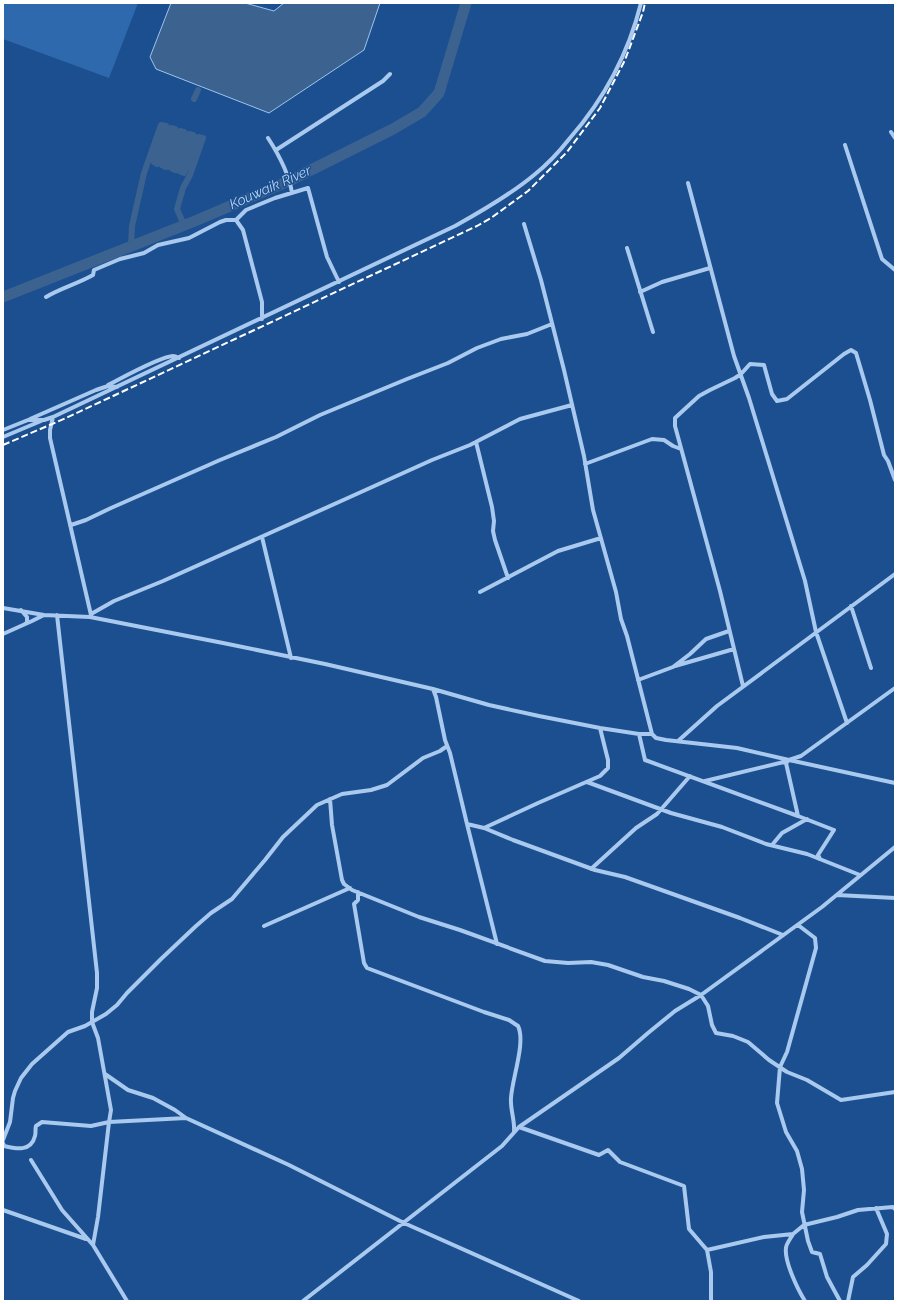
<svg xmlns="http://www.w3.org/2000/svg" width="898" height="1304" font-family="Raleway,sans-serif">
  <style>
    .green { fill: #2e69ad }
    .water { fill: #3c6290; stroke: #9cc4f0 }
    .lines { fill: none; stroke-linecap: round; stroke-linejoin: round }
    .canal { stroke: #3c6290; stroke-width: 6 }
    .river { stroke: #3c6290; stroke-width: 11 }
    .street { stroke: #a9c9ee; stroke-width: 4 }
    .rail { stroke: #fff; stroke-width: 2; stroke-dasharray: 7 3; stroke-linecap: butt }
    .labels { text-anchor: middle; dominant-baseline: central; stroke-width: 3; stroke-linejoin: round; paint-order: stroke }
    .water-label { font-size: 14px; font-style: italic; fill: #b5d3f5; stroke: #1b4f8f }
  </style>
  <rect width="100%" height="100%" fill="#1b4f8f"/>
  <!-- green -->
  <path class="green" d="M 3,3 L 138,3 L 109,78 L 3,39 Z"/>
  <!-- water -->
  <path class="water" d="M 171,3 L 245,3 L 274,11 L 284,3 L 380,3 L 364,50 L 269,113 L 156,69 L 150,57 Z"/>
  <g class="lines">
    <!-- canal -->
    <path class="canal" d="M 194,99 L 198,90
      M 131,246 L 132,226 L 144,173 L 161,125 L 166,126 L 154,162 L 157,164 L 171,128 L 175,129 L 162,165 L 166,167 L 180,131 L 184,132 L 171,168 L 175,170 L 189,134 L 193,135 L 179,171 L 184,173 L 198,137 L 203,138 L 190,175 L 183,188 L 177,209 L 184,225"/>
    <!-- river -->
    <path class="river" d="M 3,297 L 195,221 L 289,181 L 393,129 L 422,112 L 439,93 L 466,3"/>
    <!-- street -->
    <path class="street" d="M 891,132 L 895,138
      M 268,138 C 279,155 289,173 292,193
      M 845,145 L 882,259 L 895,270
      M 276,150 L 383,81 L 390,74
      M 688,183 L 734,356 L 749,398 L 805,581 L 816,632 L 847,723
      M 236,220 L 243,230 L 262,302 L 262,319
      M 524,224 L 541,280 L 564,370 L 584,456 L 593,510 L 616,592 L 621,619 L 627,636 L 652,734
      M 627,248 L 653,332
      M 640,292 L 662,282 L 710,268
      M 46,297 C 61,288 77,284 93,275 L 94,270 L 120,259 L 144,253 L 158,245 L 189,238 L 220,222 L 226,220 L 236,220 L 246,210 L 275,198 L 308,188 L 327,257 L 339,282
      M 108,385 C 120,379 161,356 173,356 C 175,356 177,357 179,358
      M 53,417 L 455,226 C 482,211 510,195 534,175 C 548,164 559,152 570,138 C 605,98 628,55 641,3
      M 30,419 L 96,390 L 108,386 L 117,387
      M 3,430 L 28,420 L 44,420 L 53,417 L 50,430 L 50,438 L 91,615
      M 3,437 L 41,421
      M 476,442 L 492,507 L 494,521 L 493,531 L 495,540 L 508,578
      M 585,464 L 652,439 L 664,440 L 673,446 L 681,449
      M 71,525 L 86,520 L 111,508 L 220,460 L 276,437 L 320,415 L 407,379 L 448,363 L 477,348 L 501,339 L 527,334 L 552,324
      M 262,537 L 291,658
      M 480,592 L 558,551 L 601,538
      M 851,606 L 871,668
      M 3,608 L 44,615 L 90,617 L 223,643 L 325,664 L 433,689 L 489,705 L 539,716 L 600,728 L 639,734 L 652,734 L 656,738 L 666,740 L 737,748 L 789,760 L 895,783
      M 21,610 L 27,617 L 27,622 L 25,624
      M 91,614 L 114,601 L 163,581 L 350,497 L 432,460 L 470,445 L 520,419 L 572,405
      M 3,634 L 32,621 L 44,615
      M 675,666 L 734,649
      M 638,680 L 673,667 L 690,654 L 706,639 L 729,631
      M 743,686 L 720,591 L 675,426 L 675,418 L 699,396 L 710,390 L 735,378 L 741,374 L 750,364 L 764,365 L 772,394 L 777,401 L 787,399 L 844,354 L 851,350 L 856,353 L 870,400 L 884,455 L 888,461 L 895,480
      M 433,689 L 436,697 L 445,740 L 450,753 L 467,824 L 484,828 L 538,803 L 600,776 L 608,768 L 608,760 L 600,728
      M 639,734 L 645,760 L 798,816
      M 678,741 L 717,706 L 895,574
      M 705,781 L 788,761
      M 587,782 L 671,813 L 722,827 L 766,844 L 807,854 L 860,875
      M 330,799 L 332,825 L 342,880 L 344,884 L 352,890 L 419,917 L 460,930 L 545,961 L 568,963 L 591,962 L 608,965 L 643,977 L 664,981 L 689,989 L 701,995 L 708,1006 L 712,1025 L 716,1033 L 733,1036 L 748,1042 L 769,1060 L 787,1072 L 807,1080 L 841,1100 L 895,1092
      M 467,824 L 497,944
      M 484,828 L 513,840 L 595,870 L 625,877 L 740,918 L 783,935
      M 772,845 L 782,833 L 807,819
      M 820,859 L 818,855 L 834,830 L 798,816 L 786,763 L 789,760 L 801,756 L 895,688
      M 591,869 L 636,828 L 657,814 L 690,776
      M 358,892 L 358,900 L 354,904 L 364,963 L 367,968 L 484,1012 L 509,1020 L 518,1026 C 526,1042 512,1079 511,1098 C 510,1109 515,1120 514,1132
      M 837,895 L 895,898
      M 798,925 L 815,938 L 816,948 L 787,1052 L 780,1067 L 777,1103 L 786,1132 L 797,1151 L 802,1169 L 804,1190 L 802,1212 L 808,1241 L 812,1252 L 820,1254 L 827,1277 L 840,1301
      M 264,926 L 350,888
      M 105,1074 L 128,1090 L 153,1098 L 175,1110 L 186,1118
      M 519,1127 L 599,1155 L 608,1150 L 620,1162 L 684,1186 L 689,1229 L 707,1250
      M 3,1140 L 10,1122 L 13,1098 L 15,1091 L 21,1078 L 32,1064 L 68,1032 L 85,1026 L 106,1014 L 117,1005 L 127,993 L 161,959 L 196,926 L 211,913 L 232,899 L 265,860 L 283,837 L 317,805 L 342,794 L 371,790 L 387,785 L 423,758 L 440,751 L 447,746
      M 3,1143 L 4,1146 C 16,1149 31,1152 35,1136 C 36,1133 35,1129 36,1126 L 42,1122 L 91,1126 L 109,1122 L 111,1110 L 98,1038 L 92,1022 L 92,1012 L 97,988 L 97,973 L 57,615
      M 31,1160 L 62,1210 L 93,1245
      M 3,1210 L 86,1239
      M 793,1234 C 791,1238 786,1244 786,1248 C 784,1261 798,1290 805,1301
      M 127,1301 L 93,1245 L 98,1217 L 109,1122 L 186,1118 L 289,1165 L 404,1223 L 579,1301
      M 303,1301 L 502,1146 L 519,1127 L 619,1058 L 648,1033 L 675,1011 L 701,995 L 822,907 L 895,847
      M 711,1301 L 711,1272 L 707,1250 L 764,1237 L 793,1234 L 804,1225 L 837,1217 L 858,1210 L 893,1207 L 895,1209
      M 848,1301 L 853,1277 L 867,1265 L 886,1244 L 887,1234 L 876,1208"/>
    <!-- rail -->
    <path class="rail" d="M 3,445 L 66,418 L 477,226 L 491,218 L 528,191 L 567,152 L 600,108 L 625,60 L 643,12 L 645,3"/>
  </g>
  <g class="labels">
    <!-- water labels -->
    <g class="water-label">
      <text transform="translate(270 187) rotate(-24)">Kouwaik River</text>
    </g>
  </g>
  <!-- border -->
  <rect width="898" height="1304" fill="none" stroke="#ffffff" stroke-width="8"/>
</svg>
